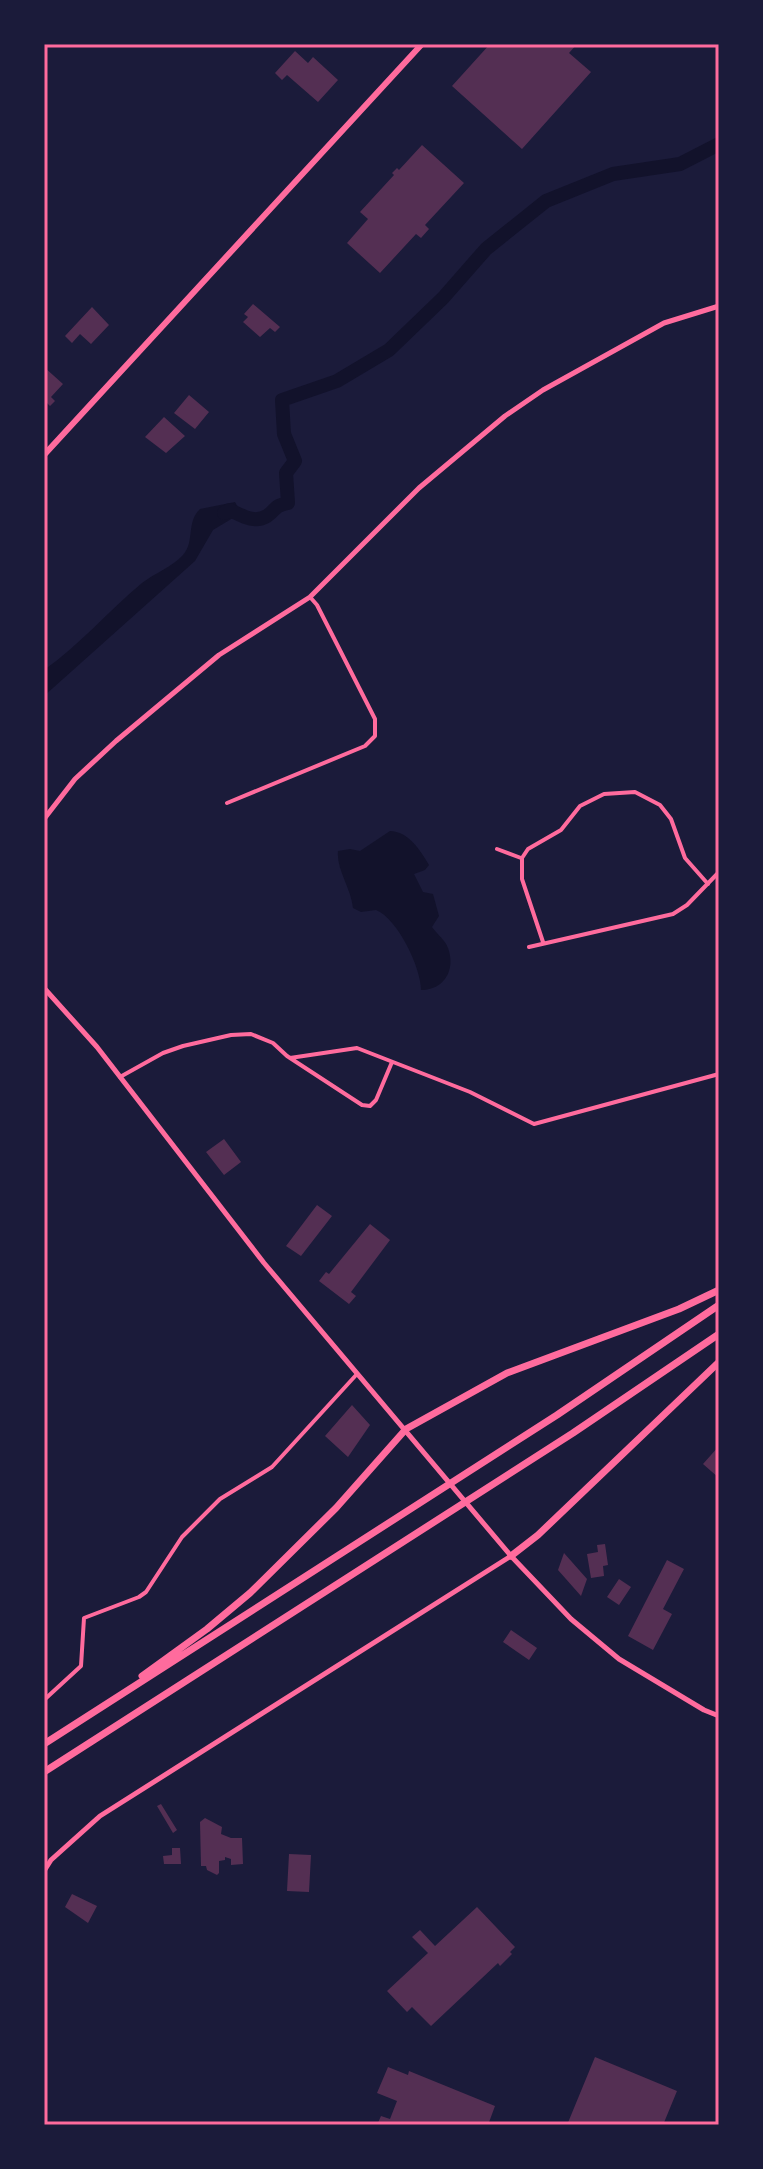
<svg xmlns="http://www.w3.org/2000/svg" width="763" height="2169" font-family="Cabin,sans-serif">
  <style>
    .water { fill: #12122b }
    .lines { fill: none; stroke-linecap: round; stroke-linejoin: round }
    .river { stroke: #12122b; stroke-width: 14 }
    .building { fill: #542f53 }
    .minor { stroke: #ff6b9d; stroke-width: 4 }
    .tertiary { stroke: #ff6b9d; stroke-width: 5 }
    .secondary { stroke: #ff6b9d; stroke-width: 5 }
    .primary { stroke: #ff6b9d; stroke-width: 6 }
    .motorway { stroke: #ff6b9d; stroke-width: 7 }
    .neatline { fill: none; stroke: #ff6b9d; stroke-width: 3 }
  </style>
  <rect width="100%" height="100%" fill="#1b1b3a"/>
  <!-- water -->
  <path class="water" d="M 235,502 L 240,511 L 238,515 L 213,530 L 195,561 L 44,696 L 44,670 C 80,645 108,611 142,583 C 155,573 172,567 183,555 C 195,542 186,522 200,509 Z
    M 390,831 C 408,831 421,851 429,865 L 425,870 L 414,874 L 423,892 L 433,894 L 439,916 L 432,927 C 437,934 446,941 448,948 C 456,970 444,990 421,990 C 421,967 397,918 376,910 L 361,912 L 353,908 C 351,888 336,869 338,851 L 350,849 L 360,851 Z"/>
  <g class="lines">
    <!-- river -->
    <path class="river" d="M 224,513 L 230,510 C 241,515 254,524 267,516 C 277,509 273,506 288,503 L 286,473 L 295,461 L 284,434 L 282,400 L 337,381 L 389,350 L 443,298 L 486,249 L 546,201 L 613,174 L 680,164 L 719,144"/>
  </g>
  <!-- building -->
  <path class="building" d="M 490,44 L 577,44 L 569,53 L 591,72 L 522,149 L 452,86 Z
    M 295,51 L 308,63 L 313,57 L 338,80 L 318,102 L 287,75 L 282,80 L 275,73 Z
    M 422,145 L 464,183 L 425,225 L 429,229 L 421,238 L 416,234 L 380,273 L 347,243 L 368,219 L 360,212 L 394,175 L 392,173 L 397,168 L 399,170 Z
    M 253,304 L 280,327 L 275,332 L 270,328 L 260,337 L 243,322 L 248,317 L 244,314 Z
    M 92,307 L 109,325 L 91,344 L 80,334 L 72,343 L 65,336 Z
    M 44,367 L 63,384 L 51,397 L 55,401 L 50,406 L 47,403 L 44,406 Z
    M 189,395 L 209,412 L 195,429 L 174,413 Z
    M 164,417 L 185,436 L 166,453 L 145,437 Z
    M 224,1139 L 241,1162 L 224,1175 L 206,1152 Z
    M 317,1205 L 332,1216 L 301,1256 L 286,1246 Z
    M 370,1224 L 390,1240 L 351,1292 L 356,1296 L 349,1304 L 319,1281 L 326,1272 L 329,1274 Z
    M 352,1405 L 370,1425 L 348,1457 L 325,1436 Z
    M 719,1446 L 719,1478 L 703,1464 Z
    M 605,1544 L 608,1565 L 603,1566 L 604,1576 L 591,1578 L 587,1554 L 598,1552 L 597,1545 Z
    M 564,1553 L 587,1579 L 581,1596 L 558,1570 Z
    M 667,1560 L 684,1569 L 663,1609 L 672,1614 L 653,1650 L 628,1636 Z
    M 619,1579 L 631,1587 L 619,1605 L 607,1597 Z
    M 511,1630 L 537,1648 L 529,1660 L 503,1642 Z
    M 161,1804 L 177,1830 L 173,1833 L 157,1806 Z
    M 205,1818 L 222,1827 L 221,1834 L 231,1838 L 242,1838 L 243,1864 L 231,1865 L 231,1859 L 225,1857 L 225,1860 L 219,1861 L 219,1873 L 217,1875 L 207,1870 L 206,1866 L 201,1866 L 200,1822 Z
    M 172,1848 L 180,1848 L 181,1864 L 164,1864 L 163,1856 L 172,1855 Z
    M 289,1854 L 311,1855 L 309,1892 L 287,1891 Z
    M 72,1894 L 97,1906 L 88,1923 L 65,1907 Z
    M 477,1907 L 515,1947 L 510,1952 L 512,1954 L 500,1966 L 498,1963 L 431,2026 L 412,2007 L 407,2012 L 387,1991 L 428,1953 L 412,1937 L 420,1930 L 435,1946 Z
    M 595,2057 L 677,2091 L 663,2125 L 567,2125 Z
    M 388,2067 L 408,2075 L 409,2071 L 495,2106 L 488,2125 L 377,2125 L 381,2116 L 390,2119 L 397,2101 L 377,2093 Z"/>
  <g class="lines">
    <!-- minor -->
    <path class="minor" d="M 718,513 L 719,513
      M 227,803 L 365,746 L 375,736 L 375,719 L 317,605 L 310,597
      M 497,849 L 521,858
      M 543,942 L 522,879 L 522,858 L 528,849 L 561,830 L 580,806 L 604,794 L 635,792 L 660,805 L 671,819 L 685,858 L 708,884
      M 529,947 L 673,914 L 687,905 L 719,872
      M 290,1058 L 357,1048 L 470,1092 L 534,1124 L 719,1074
      M 120,1077 L 163,1053 L 183,1046 L 231,1035 L 251,1034 L 273,1043 L 287,1056 L 362,1105 L 370,1106 L 376,1100 L 392,1062
      M 44,1700 L 81,1666 L 84,1618 L 139,1597 L 146,1592 L 182,1537 L 220,1499 L 272,1467 L 357,1374"/>
    <!-- tertiary -->
    <path class="tertiary" d="M 44,819 L 75,779 L 116,741 L 219,655 L 310,597 L 419,488 L 505,416 L 543,390 L 664,323 L 719,306"/>
    <!-- secondary -->
    <path class="secondary" d="M 44,988 L 97,1047 L 264,1263 L 511,1556 L 571,1619 L 619,1659 L 704,1710 L 719,1716
      M 44,1871 L 51,1860 L 100,1816 L 511,1556"/>
    <!-- primary -->
    <path class="primary" d="M 44,455 L 422,44"/>
    <!-- motorway -->
    <path class="motorway" d="M 511,1556 L 538,1535 L 719,1362
      M 142,1676 L 207,1629 L 250,1593 L 336,1508 L 406,1429 L 507,1373 L 679,1309 L 719,1290
      M 44,1744 L 557,1415 L 719,1305
      M 44,1772 L 573,1433 L 719,1334"/>
  </g>
  <!-- border -->
  <rect width="763" height="2169" fill="none" stroke="#1b1b3a" stroke-width="92"/>
  <rect x="46" y="46" width="671" height="2077" class="neatline"/>
</svg>
